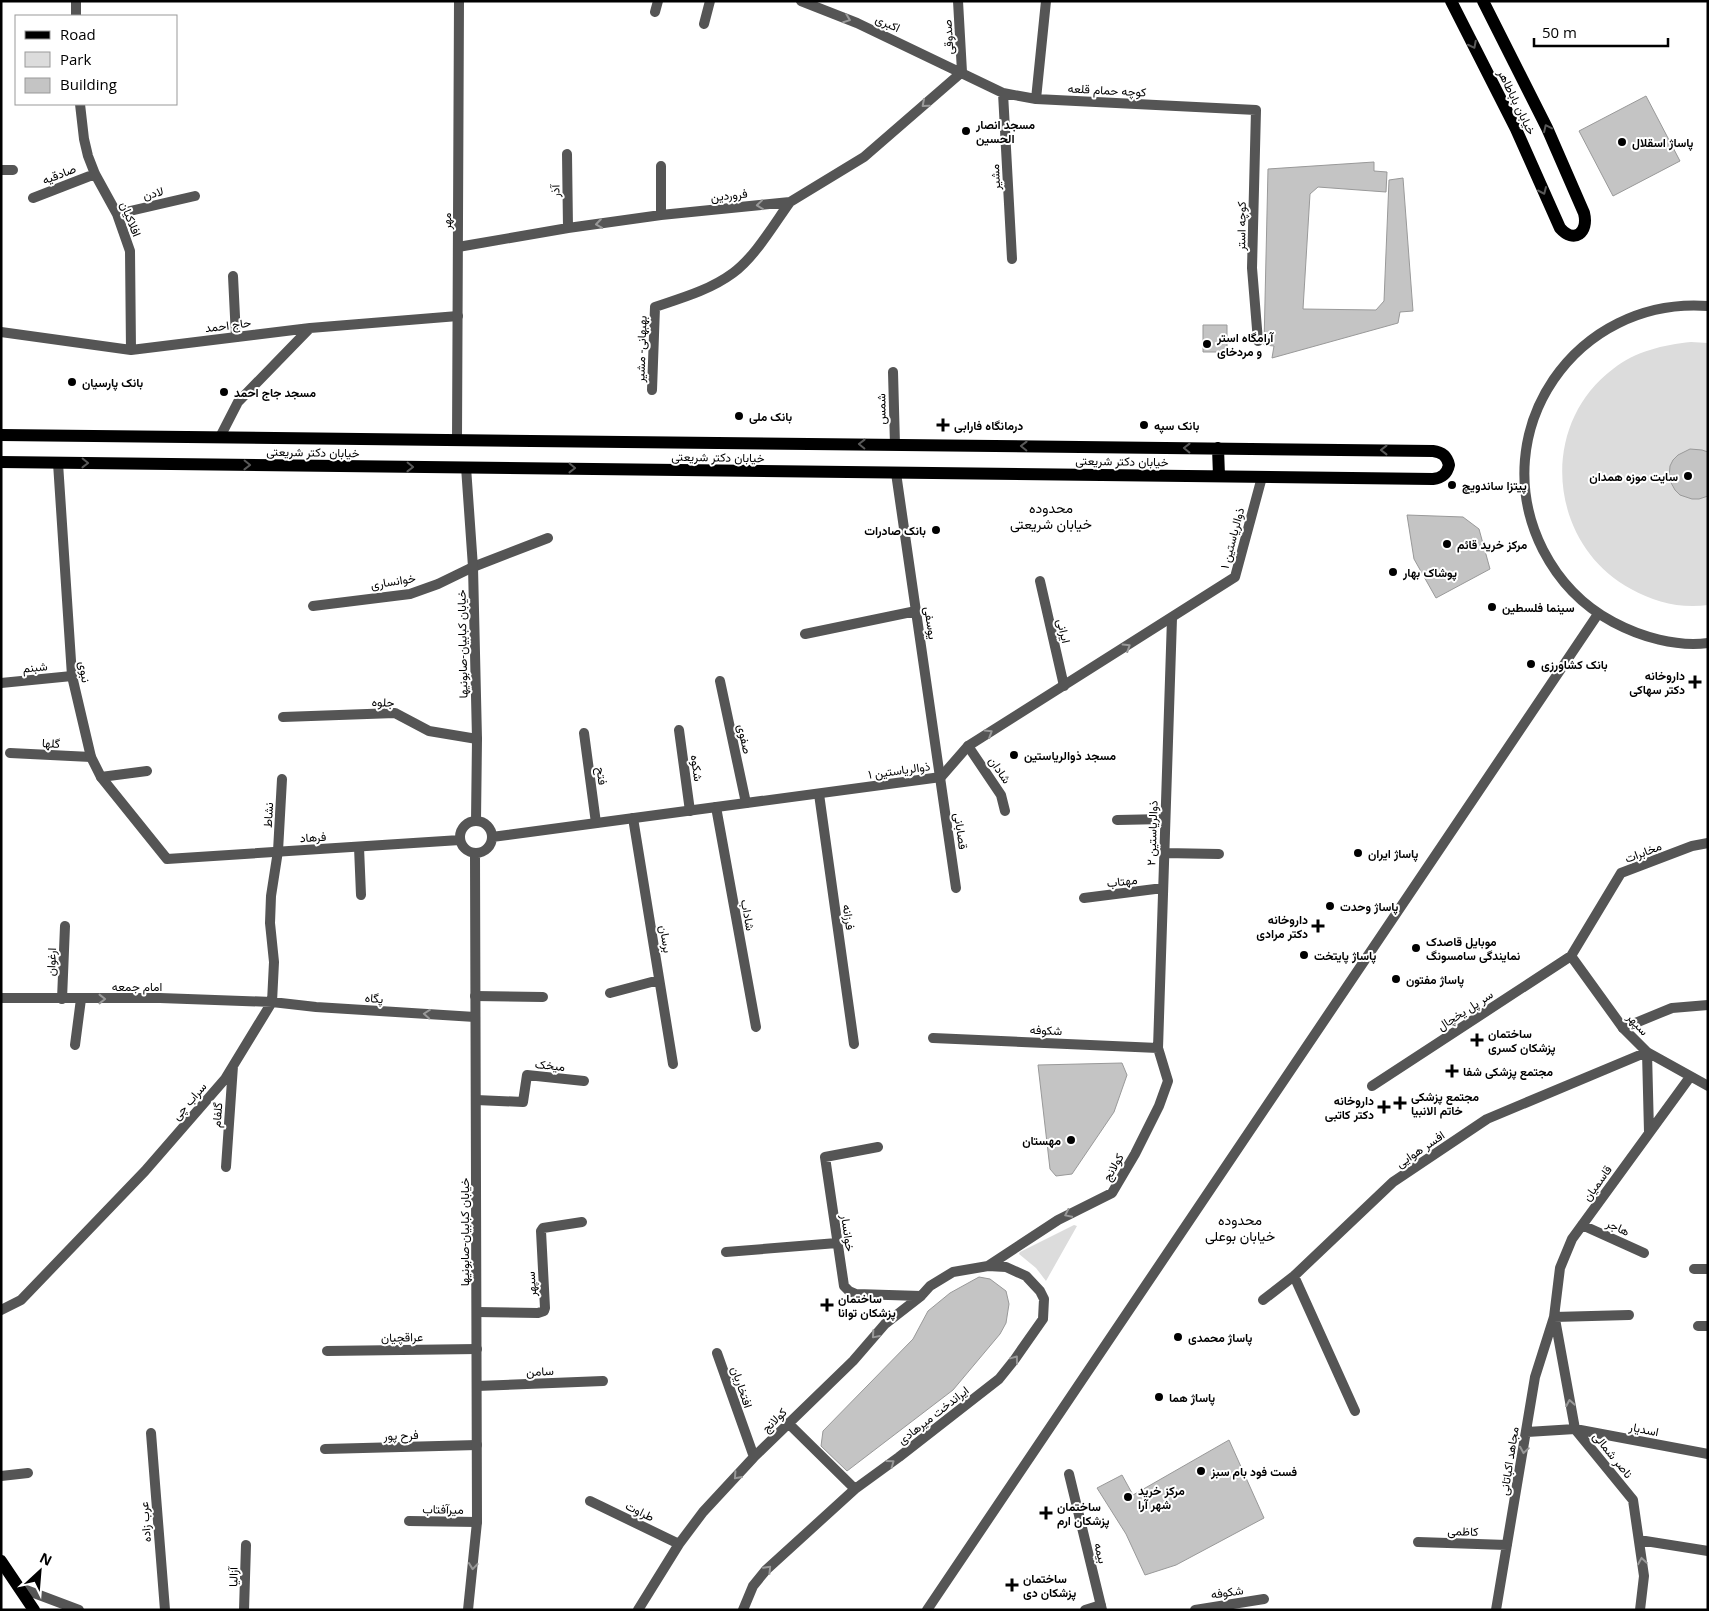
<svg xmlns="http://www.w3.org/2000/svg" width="1709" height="1611" font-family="'Open Sans',Vazirmatn,sans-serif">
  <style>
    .green { fill: #dcdcdc }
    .building { fill: #c4c4c4; stroke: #999 }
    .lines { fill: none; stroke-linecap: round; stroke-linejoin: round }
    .service { stroke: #555; stroke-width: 10 }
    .pedestrian { stroke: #555; stroke-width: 10 }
    .minor { stroke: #555; stroke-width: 10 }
    .tertiary { stroke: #555; stroke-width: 10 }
    .primary { stroke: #000; stroke-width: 12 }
    .oneway { stroke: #999 }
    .oneway2 { stroke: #595959 }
    .poi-dot { fill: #000; stroke: #fff; stroke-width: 2 }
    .labels { text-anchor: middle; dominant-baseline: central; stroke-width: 4; stroke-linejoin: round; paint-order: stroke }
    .street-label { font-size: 12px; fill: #000; stroke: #fff }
    .poi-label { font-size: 12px; font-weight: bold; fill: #000; stroke: #fff; text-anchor: start }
    .neighbourhood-label { font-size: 14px; fill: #000; stroke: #fff }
  </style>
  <rect width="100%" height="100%" fill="#fff"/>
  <!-- green -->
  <path class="green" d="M 1691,342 L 1708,343 L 1708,605 C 1681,609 1654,602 1631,589 C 1549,545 1537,426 1613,369 C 1636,351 1663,345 1691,342 Z
    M 1074,1225 L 1077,1226 L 1046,1281 L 1036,1268 L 1019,1254 L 1020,1252 Z"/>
  <!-- building -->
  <path class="building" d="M 1646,96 L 1680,161 L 1613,196 L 1579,131 Z
    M 1374,162 L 1374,171 L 1387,172 L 1386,192 L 1318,187 L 1310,194 L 1303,309 L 1376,310 L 1384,301 L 1389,180 L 1403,178 L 1413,311 L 1400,312 L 1398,323 L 1272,358 L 1274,346 L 1264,345 L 1268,169 Z
    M 1203,325 L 1227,325 L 1227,352 L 1203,352 Z
    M 1690,449 L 1702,450 L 1708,452 L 1708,496 L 1699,499 L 1692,499 L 1680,495 L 1675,490 L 1669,479 L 1670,466 L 1673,460 L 1678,455 Z
    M 1407,515 L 1463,517 L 1479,529 L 1490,569 L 1436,598 L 1414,559 Z
    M 1122,1063 L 1127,1075 L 1114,1112 L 1072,1174 L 1056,1176 L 1050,1169 L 1038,1065 Z
    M 979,1277 L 990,1279 L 1006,1291 L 1009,1304 L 1006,1323 L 1000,1334 L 953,1390 L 847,1471 L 821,1446 L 823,1431 L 913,1339 L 928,1311 L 950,1293 Z
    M 1229,1440 L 1264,1518 L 1176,1565 L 1145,1575 L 1126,1534 L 1097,1488 L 1122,1475 L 1133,1495 Z"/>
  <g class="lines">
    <!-- service -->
    <path class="service" d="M 233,276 L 236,337
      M 473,567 L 548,538
      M 1623,1028 L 1672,1008 L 1708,1005"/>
    <!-- pedestrian -->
    <path class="pedestrian" d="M 1708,306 C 1576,296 1483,431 1543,550 C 1559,581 1583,606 1613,622 C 1641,637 1676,647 1708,643
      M 927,1610 L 1598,614"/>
    <!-- minor -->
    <path class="minor" d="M 76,1 L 76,16
      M 801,1 L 857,23 L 1003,93 L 1036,99 L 1256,110 L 1252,268 L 1258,341
      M 958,1 L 962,72
      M 655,12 L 658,1
      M 704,24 L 710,1
      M 1003,93 L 1012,259
      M 1036,99 L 1046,1
      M 80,104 L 84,139 L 88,156 L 95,174 L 117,214 L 130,251 L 131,350
      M 567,154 L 568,228
      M 1,170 L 13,170
      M 33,198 L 95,174
      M 117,214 L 195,196
      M 661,215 L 661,166
      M 458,247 L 568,228 L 661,215 L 790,202 L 864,157 L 962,72
      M 1,332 L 131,350 L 310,328 L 458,316
      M 893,372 L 895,445
      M 652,390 L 655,307 C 682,298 710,290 733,273 C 755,257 774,224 790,202
      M 220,437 L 238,402 L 310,328
      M 896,473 L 956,888
      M 1040,581 L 1064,686
      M 313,606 L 410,594 L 438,584 L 473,567
      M 805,634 L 916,611
      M 720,681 L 746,803
      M 1,683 L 72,676
      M 283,717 L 395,713 L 429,731 L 477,739
      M 679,730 L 690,811
      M 584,733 L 596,823
      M 968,746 L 1001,795 L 1005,811
      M 10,753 L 91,757
      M 101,777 L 147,771
      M 819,794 L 854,1044
      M 716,807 L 756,1027
      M 633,818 L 673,1064
      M 1117,820 L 1165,819
      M 359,847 L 361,895
      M 1164,853 L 1219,854
      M 1084,898 L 1163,888
      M 1571,956 L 1623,1028 L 1647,1052 L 1708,1086
      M 610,993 L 659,980
      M 475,996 L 543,997
      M 1,998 L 160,998 L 272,1002 L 316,1007 L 475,1017
      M 62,999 L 65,926
      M 933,1038 L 1158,1048
      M 75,1045 L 81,999
      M 1372,1086 L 1571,956 L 1621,873 L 1692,846 L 1708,843
      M 476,1100 L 523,1102 L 527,1075 L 584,1081
      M 878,1147 L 825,1157 L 844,1286 L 849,1291 L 856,1294 L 921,1296
      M 226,1167 L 233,1066
      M 1582,1225 L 1644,1253
      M 726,1252 L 837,1243
      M 988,1266 L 1058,1220 L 1112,1193 L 1135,1154 L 1159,1106 L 1168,1081 L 1158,1048 L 1172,618
      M 1694,1269 L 1708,1269
      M 1294,1276 L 1355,1411
      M 1263,1300 L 1294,1276 L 1393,1182 L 1487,1119 L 1647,1052 L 1649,1132
      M 1,1310 L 21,1300 L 145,1171 L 225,1079 L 272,1002 L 274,962 L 270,923 L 271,896 L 278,851 L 282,779
      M 477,1312 L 538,1313 L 544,1311 L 545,1308 L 541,1231 L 543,1228 L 582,1222
      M 1554,1317 L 1629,1315
      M 1555,1319 L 1575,1429 L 1633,1500 L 1644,1576 L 1640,1610
      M 1698,1326 L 1708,1326
      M 327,1351 L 477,1349
      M 717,1353 L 754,1457
      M 477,1386 L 603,1381
      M 788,1423 L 855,1489
      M 1527,1432 L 1575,1429 L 1708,1454
      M 151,1433 L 165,1610
      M 325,1449 L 477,1445
      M 1069,1474 L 1102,1610
      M 1,1476 L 28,1473
      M 590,1501 L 679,1544
      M 409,1521 L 477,1522
      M 1639,1540 L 1708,1551
      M 1418,1542 L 1507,1545
      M 244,1610 L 246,1545
      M 638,1610 L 679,1544 L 703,1512 L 754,1457 L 853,1361 L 885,1324 L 921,1296 L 930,1286 L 953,1272 L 988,1266 L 1006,1267 L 1026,1276 L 1040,1291 L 1044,1299 L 1043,1319 L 1015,1359 L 999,1379 L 899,1457 L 855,1489 L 766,1570 L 753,1586 L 743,1610
      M 1085,1610 L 1101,1605
      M 1195,1610 L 1264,1599
      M 1496,1610 L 1535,1377 L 1554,1317 L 1560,1268 L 1572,1239 L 1690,1077"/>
    <!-- tertiary -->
    <path class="tertiary" d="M 457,440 L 459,1
      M 58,463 L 72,676 L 91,757 L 101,777 L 167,859 L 460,840
      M 466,467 L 473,567 L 477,739 L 476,821
      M460 837a16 16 0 1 1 32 0a16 16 0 1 1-32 0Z
      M 492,837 L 941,777 L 968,746 L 1235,577 L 1262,477
      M 18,1587 L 79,1610
      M 468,1610 L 477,1522 L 475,854"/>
    <!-- primary -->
    <path class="primary" d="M 1451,1 L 1516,129 L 1560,228 C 1574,244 1589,233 1584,213 L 1547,128 L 1483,1
      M 1,435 L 1433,451 C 1442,452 1447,456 1449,465 C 1447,474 1442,478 1433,479 L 1,462
      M 1218,448 L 1219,476
      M 1,1561 L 34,1610"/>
  </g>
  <!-- one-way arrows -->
  <defs><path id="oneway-chevron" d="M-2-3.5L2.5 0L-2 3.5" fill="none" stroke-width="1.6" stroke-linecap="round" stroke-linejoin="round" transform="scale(1.25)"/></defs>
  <g class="oneway">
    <use href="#oneway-chevron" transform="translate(847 19) rotate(21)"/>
    <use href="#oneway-chevron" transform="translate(925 104) rotate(139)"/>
    <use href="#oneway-chevron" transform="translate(760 205) rotate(174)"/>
    <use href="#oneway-chevron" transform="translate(599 224) rotate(172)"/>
    <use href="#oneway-chevron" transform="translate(1127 647) rotate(-32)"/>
    <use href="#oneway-chevron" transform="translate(989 733) rotate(-32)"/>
    <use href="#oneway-chevron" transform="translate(102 999)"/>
    <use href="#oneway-chevron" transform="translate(427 1014) rotate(-176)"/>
    <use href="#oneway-chevron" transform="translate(1068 1214) rotate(154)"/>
    <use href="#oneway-chevron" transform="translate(875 1335) rotate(131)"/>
    <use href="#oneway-chevron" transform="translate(1015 1359) rotate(-53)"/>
    <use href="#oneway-chevron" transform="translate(1570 1403) rotate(-100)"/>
    <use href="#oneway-chevron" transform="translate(1524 1450) rotate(99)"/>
    <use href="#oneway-chevron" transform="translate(891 1463) rotate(-36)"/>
    <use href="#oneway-chevron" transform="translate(737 1476) rotate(132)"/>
    <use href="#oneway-chevron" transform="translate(1642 1561) rotate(-99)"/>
    <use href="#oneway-chevron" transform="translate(473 1566) rotate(96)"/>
    <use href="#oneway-chevron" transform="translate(768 1569) rotate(-46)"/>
  </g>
  <g class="oneway2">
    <use href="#oneway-chevron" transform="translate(1473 45) rotate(63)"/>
    <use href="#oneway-chevron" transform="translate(1547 128) rotate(-115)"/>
    <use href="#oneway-chevron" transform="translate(1543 191) rotate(66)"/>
    <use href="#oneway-chevron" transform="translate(862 444) rotate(-179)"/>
    <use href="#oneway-chevron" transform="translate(1024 446) rotate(-179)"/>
    <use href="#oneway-chevron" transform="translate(1187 448) rotate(-179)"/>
    <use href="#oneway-chevron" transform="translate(1384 450) rotate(-180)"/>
    <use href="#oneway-chevron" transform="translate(85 463) rotate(1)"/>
    <use href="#oneway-chevron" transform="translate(247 465) rotate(1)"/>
    <use href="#oneway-chevron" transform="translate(410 467) rotate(1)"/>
    <use href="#oneway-chevron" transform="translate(572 468) rotate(1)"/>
  </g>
  <!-- markers -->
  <g class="poi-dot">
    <circle cx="966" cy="131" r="5"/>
    <circle cx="1622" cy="142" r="5"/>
    <circle cx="1207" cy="344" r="5"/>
    <circle cx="72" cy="382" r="5"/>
    <circle cx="224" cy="392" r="5"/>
    <circle cx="739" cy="416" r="5"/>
    <path d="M940.5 417.5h5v5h5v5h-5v5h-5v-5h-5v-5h5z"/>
    <circle cx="1144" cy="425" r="5"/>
    <circle cx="1688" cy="476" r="5"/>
    <circle cx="1452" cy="485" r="5"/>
    <circle cx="936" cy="530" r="5"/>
    <circle cx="1447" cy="544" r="5"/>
    <circle cx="1393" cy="572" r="5"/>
    <circle cx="1492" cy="607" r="5"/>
    <circle cx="1531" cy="664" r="5"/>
    <path d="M1692.5 674.5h5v5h5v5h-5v5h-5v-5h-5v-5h5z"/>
    <circle cx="1014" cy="755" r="5"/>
    <circle cx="1358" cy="853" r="5"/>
    <circle cx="1330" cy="906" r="5"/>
    <path d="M1315.5 918.5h5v5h5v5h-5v5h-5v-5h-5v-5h5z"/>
    <circle cx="1416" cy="948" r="5"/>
    <circle cx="1304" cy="955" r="5"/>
    <circle cx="1396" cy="979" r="5"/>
    <path d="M1474.5 1032.5h5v5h5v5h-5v5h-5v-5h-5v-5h5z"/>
    <path d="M1449.5 1063.5h5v5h5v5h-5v5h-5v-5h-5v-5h5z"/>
    <path d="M1397.5 1095.5h5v5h5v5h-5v5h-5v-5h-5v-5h5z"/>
    <path d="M1381.5 1099.5h5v5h5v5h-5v5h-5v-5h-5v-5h5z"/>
    <circle cx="1071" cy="1140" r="5"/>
    <path d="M824.5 1297.5h5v5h5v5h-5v5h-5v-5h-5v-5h5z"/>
    <circle cx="1178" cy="1337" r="5"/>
    <circle cx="1159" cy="1397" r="5"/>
    <circle cx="1201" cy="1471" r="5"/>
    <circle cx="1128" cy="1497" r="5"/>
    <path d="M1043.5 1505.5h5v5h5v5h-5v5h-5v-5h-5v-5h5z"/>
    <path d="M1009.5 1577.5h5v5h5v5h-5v5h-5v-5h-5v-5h5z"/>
  </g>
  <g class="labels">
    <!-- street labels -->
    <g class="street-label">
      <text transform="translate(888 23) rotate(25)">اکبری</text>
      <text transform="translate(948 37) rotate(-93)">صدوقی</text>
      <text transform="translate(1107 90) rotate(3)">کوچه حمام قلعه</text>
      <text transform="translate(1517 102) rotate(64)">خیابان باباطاهر</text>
      <text transform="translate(59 174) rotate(-21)">صادقیه</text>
      <text transform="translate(995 177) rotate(-93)">مشیر</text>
      <text transform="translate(555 191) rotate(-91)">آذر</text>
      <text transform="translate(153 193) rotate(-13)">لادن</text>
      <text transform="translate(729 195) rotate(-6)">فروردین</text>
      <text transform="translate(131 219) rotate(68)">افلاکیان</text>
      <text transform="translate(446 221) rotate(-90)">مهر</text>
      <text transform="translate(1241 226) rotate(-89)">کوچه استر</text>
      <text transform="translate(228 325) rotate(-7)">حاج احمد</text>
      <text transform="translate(641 349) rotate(-88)">بهبهانی- مشیر</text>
      <text transform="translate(881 409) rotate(-91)">شمس</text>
      <text transform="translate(313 452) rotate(1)">خیابان دکتر شریعتی</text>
      <text transform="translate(718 457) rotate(1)">خیابان دکتر شریعتی</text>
      <text transform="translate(1122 461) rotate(1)">خیابان دکتر شریعتی</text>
      <text transform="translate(1232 538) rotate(-75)">ذوالریاستین ۱</text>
      <text transform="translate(393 581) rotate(-9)">خوانساری</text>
      <text transform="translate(931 623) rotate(82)">یوسفی</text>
      <text transform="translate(1064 631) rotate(77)">ایرانی</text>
      <text transform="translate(462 644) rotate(-91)">خیابان کبابیان-صابونیها</text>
      <text transform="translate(35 667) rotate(-6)">شبنم</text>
      <text transform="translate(85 672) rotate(82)">نبوی</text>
      <text transform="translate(383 702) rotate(2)">جلوه</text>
      <text transform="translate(745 739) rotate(78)">صفوی</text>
      <text transform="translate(51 743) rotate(3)">گلها</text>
      <text transform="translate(697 768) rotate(82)">شکوه</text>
      <text transform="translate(899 770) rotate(-8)">ذوالریاستین ۱</text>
      <text transform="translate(1000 770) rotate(56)">شادان</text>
      <text transform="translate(602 776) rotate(83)">فتح</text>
      <text transform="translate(268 815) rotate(-87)">نشاط</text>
      <text transform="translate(961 831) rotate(82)">قصابانی</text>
      <text transform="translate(1152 833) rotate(-88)">ذوالریاستین ۲</text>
      <text transform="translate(313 837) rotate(-3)">فرهاد</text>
      <text transform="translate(1643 852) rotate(-21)">مخابرات</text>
      <text transform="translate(1122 881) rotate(-7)">مهتاب</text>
      <text transform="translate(748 915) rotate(80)">شاداب</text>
      <text transform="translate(849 917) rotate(82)">فرزانه</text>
      <text transform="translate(666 939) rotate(81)">برسان</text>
      <text transform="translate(51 962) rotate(-88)">ارغوان</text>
      <text x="137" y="986">امام جمعه</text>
      <text transform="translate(374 998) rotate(4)">پگاه</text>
      <text transform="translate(1465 1010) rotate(-33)">سر پل یخچال</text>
      <text transform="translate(1638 1024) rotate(48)">سپهر</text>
      <text transform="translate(1046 1030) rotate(3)">شکوفه</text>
      <text transform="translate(550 1065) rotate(6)">میخک</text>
      <text transform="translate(189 1101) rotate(-49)">سراب چی</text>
      <text transform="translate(217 1115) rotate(-86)">گلفام</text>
      <text transform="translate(1420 1149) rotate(-34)">افسر هوایی</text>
      <text transform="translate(1113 1167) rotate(-60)">کولانج</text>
      <text transform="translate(1597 1183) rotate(-54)">قاسمیان</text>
      <text transform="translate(1618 1227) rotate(24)">هاجر</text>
      <text transform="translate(464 1232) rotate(-90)">خیابان کبابیان-صابونیها</text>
      <text transform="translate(848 1233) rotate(82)">خوانسار</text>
      <text transform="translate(531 1284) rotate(-93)">سپهر</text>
      <text transform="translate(402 1337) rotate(-1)">عراقچیان</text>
      <text transform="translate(540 1371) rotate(-2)">سامن</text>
      <text transform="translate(742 1387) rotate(71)">افتخاریان</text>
      <text transform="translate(933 1415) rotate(-38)">ایراندخت میرهادی</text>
      <text transform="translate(774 1420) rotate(-44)">کولانج</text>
      <text transform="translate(1644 1429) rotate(11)">اسدیار</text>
      <text transform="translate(401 1435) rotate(-2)">فرح پور</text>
      <text transform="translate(1613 1455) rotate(51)">ناصر شمالی</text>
      <text transform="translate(1509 1461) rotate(-81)">مجاهد اکباتانی</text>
      <text transform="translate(443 1509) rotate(1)">میرآفتاب</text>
      <text transform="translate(640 1511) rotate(26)">طراوت</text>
      <text transform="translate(145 1522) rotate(-94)">عرب زاده</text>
      <text transform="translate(1463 1531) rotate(2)">کاظمی</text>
      <text transform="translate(1101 1553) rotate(76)">بیمه</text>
      <text transform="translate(233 1577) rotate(-89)">آزالیا</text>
      <text transform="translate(1227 1592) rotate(-8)">شکوفه</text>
    </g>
    <!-- poi labels -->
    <g class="poi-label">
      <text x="976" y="124">مسجد انصار<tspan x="976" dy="14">الحسین</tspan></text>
      <text x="1632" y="142">پاساژ اسقلال</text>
      <text x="1217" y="337">آرامگاه استر<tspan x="1217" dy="14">و مردخای</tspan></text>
      <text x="82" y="382">بانک پارسیان</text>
      <text x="234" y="392">مسجد جاج احمد</text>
      <text x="749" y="416">بانک ملی</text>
      <text x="954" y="425">درمانگاه فارابی</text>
      <text x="1154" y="425">بانک سپه</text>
      <text x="1678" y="476" text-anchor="end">سایت موزه همدان</text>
      <text x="1462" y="485">پیتزا ساندویچ</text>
      <text x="926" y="530" text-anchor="end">بانک صادرات</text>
      <text x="1457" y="544">مرکز خرید قائم</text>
      <text x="1403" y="572">پوشاک بهار</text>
      <text x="1502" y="607">سینما فلسطین</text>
      <text x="1541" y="664">بانک کشاورزی</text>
      <text x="1685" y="675" text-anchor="end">داروخانه<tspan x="1685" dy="14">دکتر سهاکی</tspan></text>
      <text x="1024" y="755">مسجد ذوالریاستین</text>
      <text x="1368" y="853">پاساژ ایران</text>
      <text x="1340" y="906">پاساژ وحدت</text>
      <text x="1308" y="919" text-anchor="end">داروخانه<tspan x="1308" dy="14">دکتر مرادی</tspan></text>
      <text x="1426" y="941">موبایل قاصدک<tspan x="1426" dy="14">نمایندگی سامسونگ</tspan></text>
      <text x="1314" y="955">پاساژ پایتخت</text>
      <text x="1406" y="979">پاساژ مفتون</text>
      <text x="1488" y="1033">ساختمان<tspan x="1488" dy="14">پزشکان کسری</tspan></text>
      <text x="1463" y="1071">مجتمع پزشکی شفا</text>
      <text x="1411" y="1096">مجتمع پزشکی<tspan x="1411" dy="14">خاتم الانبیا</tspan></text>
      <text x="1374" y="1100" text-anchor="end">داروخانه<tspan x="1374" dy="14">دکتر کاتبی</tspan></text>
      <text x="1061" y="1140" text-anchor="end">مهستان</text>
      <text x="838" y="1298">ساختمان<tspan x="838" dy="14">پزشکان توانا</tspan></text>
      <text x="1188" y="1337">پاساژ محمدی</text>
      <text x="1169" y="1397">پاساژ هما</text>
      <text x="1211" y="1471">فست فود بام سبز</text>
      <text x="1138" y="1490">مرکز خرید<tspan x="1138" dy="14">شهر آرا</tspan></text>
      <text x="1057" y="1506">ساختمان<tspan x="1057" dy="14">پزشکان ارم</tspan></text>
      <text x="1023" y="1578">ساختمان<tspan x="1023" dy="14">پزشکان دی</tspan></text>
    </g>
    <!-- neighbourhood labels -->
    <g class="neighbourhood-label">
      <text x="1051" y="507">محدوده<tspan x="1051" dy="16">خیابان شریعتی</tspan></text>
      <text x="1240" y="1219">محدوده<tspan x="1240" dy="16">خیابان بوعلی</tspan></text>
    </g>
  </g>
  <!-- border -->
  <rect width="1709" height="1611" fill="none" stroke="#000000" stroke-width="5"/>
  <!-- legend -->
  <rect x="15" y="15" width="162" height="90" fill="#ffffff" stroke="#999999"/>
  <rect x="25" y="31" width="25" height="8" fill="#000000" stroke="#999999"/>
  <text x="60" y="40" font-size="15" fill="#000000">Road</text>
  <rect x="25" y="52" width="25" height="15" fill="#dcdcdc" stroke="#999999"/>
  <text x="60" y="65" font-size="15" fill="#000000">Park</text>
  <rect x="25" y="78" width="25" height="15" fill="#c4c4c4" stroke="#999999"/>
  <text x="60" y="90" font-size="15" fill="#000000">Building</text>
  <!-- north arrow -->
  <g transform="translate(40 1571) rotate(26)" stroke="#ffffff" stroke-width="4" paint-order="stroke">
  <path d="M0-4L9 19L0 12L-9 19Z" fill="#000000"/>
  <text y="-8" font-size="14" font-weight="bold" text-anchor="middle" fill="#000000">N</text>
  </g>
  <!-- scale -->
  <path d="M1534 38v8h134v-8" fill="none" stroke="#000000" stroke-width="2.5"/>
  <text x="1542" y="38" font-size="15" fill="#000000" stroke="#ffffff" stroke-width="4" paint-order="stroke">50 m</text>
</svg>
